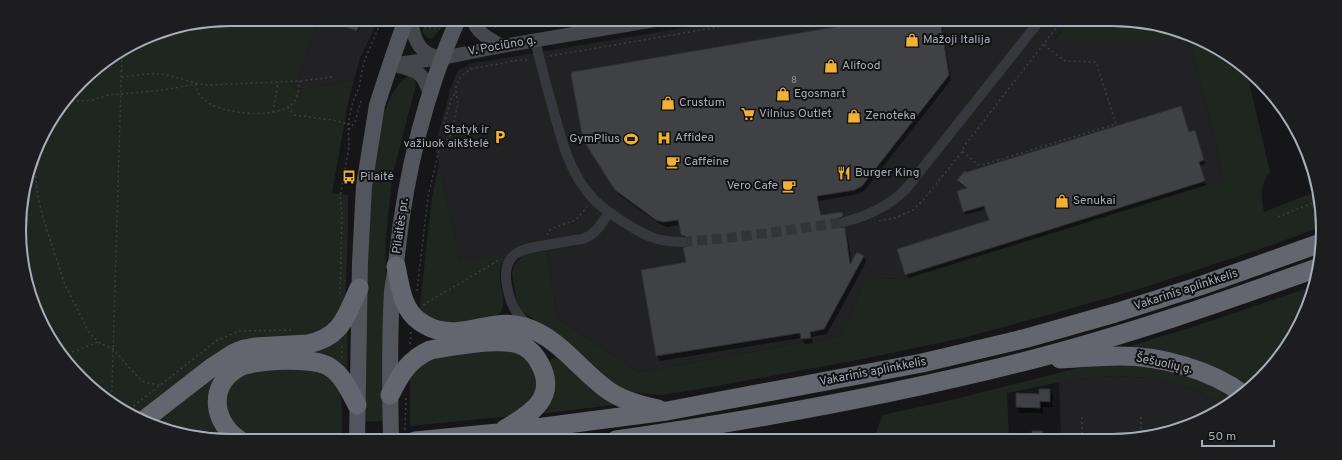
<svg xmlns="http://www.w3.org/2000/svg" width="1342" height="460" font-family="Overpass,sans-serif">
  <style>
    .built { fill: #222225 }
    .green { fill: #1e261f }
    .shadow { fill: #0007 }
    .building { fill: #404145; stroke: #303034 }
    .lines { fill: none; stroke-linecap: round; stroke-linejoin: round }
    .street-tunnel { stroke: #333438; stroke-width: 10; stroke-dasharray: 10 5; stroke-linecap: butt }
    .path { stroke: #3d3f44; stroke-width: 1.5; stroke-dasharray: 2 3; stroke-linecap: butt }
    .street { stroke: #37383d; stroke-width: 10 }
    .secondary { stroke: #45474d; stroke-width: 14 }
    .primary { stroke: #53555c; stroke-width: 16 }
    .highway { stroke: #63666e; stroke-width: 19 }
    .labels { text-anchor: middle; dominant-baseline: central; stroke-width: 4; stroke-linejoin: round; paint-order: stroke }
    .number-label { font-size: 10px; fill: #8e929b }
    .poi-label { font-size: 12px; fill: #a8adb8; stroke: #111113; text-anchor: start }
    .street-label { font-size: 12px; fill: #a8adb8; stroke: #111113 }
    .rim { fill: none; stroke: #a8adb8; stroke-width: 2 }
  </style>
  <rect width="100%" height="100%" fill="#161618"/>
  <!-- built -->
  <path class="built" d="M 319,19 L 377,19 L 372,34 L 360,57 L 354,80 L 294,90 Z
    M 735,19 L 1069,19 L 1054,40 L 1189,40 L 1216,143 L 1223,180 L 904,279 L 866,278 L 841,336 L 639,372 L 557,318 L 547,251 L 460,261 L 435,146 L 450,91 L 456,74 L 460,69 L 475,63 Z
    M 1114,376 L 1150,378 L 1196,390 L 1223,406 L 1193,425 L 1139,439 L 1061,439 L 1059,382 L 1076,379 Z"/>
  <!-- green -->
  <path class="green" d="M 230,19 L 319,19 L 294,90 L 354,80 L 348,103 L 332,193 L 348,195 L 348,232 L 345,308 L 322,335 L 247,342 L 137,416 L 113,405 L 55,347 L 26,284 L 21,203 L 41,136 L 91,72 L 149,35 Z
    M 426,19 L 449,19 L 433,38 L 428,38 L 422,32 Z
    M 484,19 L 531,19 L 496,25 C 491,25 486,24 484,19 Z
    M 1069,19 L 1112,19 L 1166,26 L 1240,62 L 1249,72 L 1250,86 L 1270,172 C 1259,188 1261,193 1264,212 L 1317,191 L 1321,202 L 1320,227 L 1275,244 L 1146,287 L 1055,313 L 963,338 L 858,360 L 706,388 L 661,395 L 628,392 L 616,386 L 553,331 L 521,311 L 517,304 L 512,273 L 514,265 L 523,256 L 530,253 L 547,251 L 557,318 L 639,372 L 841,336 L 866,278 L 904,279 L 1223,180 L 1216,143 L 1189,40 L 1054,41 Z
    M 409,76 L 414,78 L 416,85 L 392,177 L 386,237 L 384,421 L 363,422 C 363,380 365,337 367,295 C 368,251 366,97 409,76 Z
    M 439,164 L 460,261 L 507,255 C 503,262 499,268 500,276 C 500,294 512,310 490,320 L 440,324 L 419,313 L 432,197 Z
    M 1316,285 L 1295,336 L 1251,388 L 1248,391 L 1117,350 L 1208,322 Z
    M 348,328 L 347,376 L 334,363 L 221,375 L 229,441 L 176,434 L 151,423 L 228,362 Z
    M 499,348 L 521,352 L 539,376 L 536,398 L 512,416 L 410,426 L 410,371 L 426,358 Z
    M 555,357 L 603,394 L 621,404 L 540,414 L 549,361 Z
    M 1114,363 L 1143,363 L 1193,374 L 1238,397 L 1223,406 L 1196,390 L 1150,378 L 1114,376 L 1076,379 L 1007,393 L 1009,439 L 876,440 L 877,428 L 883,415 L 951,400 L 1074,369 Z
    M 306,367 L 327,373 L 339,391 L 341,398 L 342,410 L 342,433 L 257,440 L 248,437 L 230,425 L 225,391 L 229,384 L 247,371 Z"/>
  <!-- shadow -->
  <path class="shadow" d="M 339,19 L 361,19 L 362,20 L 358,32 L 338,25 L 337,24 Z
    M 888,19 L 941,19 L 951,80 L 864,191 L 858,194 L 819,201 L 822,216 L 842,213 L 845,218 L 840,228 L 844,229 L 847,234 L 852,263 L 864,257 L 866,262 L 827,334 L 812,337 L 813,343 L 805,344 L 801,338 L 660,361 L 657,356 L 642,270 L 687,263 L 689,241 L 685,240 L 682,235 L 680,225 L 667,227 L 660,224 L 619,195 L 587,145 Z
    M 1180,107 L 1190,133 L 1196,135 L 1205,164 L 1200,166 L 1206,185 L 908,278 L 906,274 L 990,221 L 986,209 L 966,215 L 964,212 L 958,192 L 967,189 L 960,184 L 958,180 L 967,174 Z
    M 1050,390 L 1053,395 L 1052,407 L 1043,407 L 1043,413 L 1020,413 L 1017,407 L 1017,394 L 1040,395 Z
    M 1042,432 L 1045,439 L 1015,439 L 1015,436 L 1033,436 Z"/>
  <!-- building -->
  <path class="building" d="M 325,19 L 361,19 L 357,31 L 325,20 Z
    M 881,19 L 940,19 L 949,75 L 862,186 L 855,190 L 817,196 L 821,215 L 842,212 L 843,216 L 839,218 L 838,223 L 840,227 L 845,228 L 850,264 L 857,252 L 864,256 L 824,329 L 810,332 L 811,338 L 801,339 L 800,333 L 656,356 L 641,270 L 686,262 L 683,248 L 688,245 L 688,239 L 685,236 L 681,235 L 678,220 L 663,222 L 656,220 L 615,190 L 583,140 L 571,75 L 572,72 Z
    M 1181,106 L 1189,132 L 1195,130 L 1204,160 L 1199,162 L 1205,181 L 905,275 L 897,249 L 989,220 L 984,206 L 963,212 L 957,191 L 967,188 L 957,180 L 965,171 L 967,172 Z
    M 1039,389 L 1050,389 L 1050,402 L 1040,401 L 1040,408 L 1016,407 L 1016,393 L 1039,394 Z
    M 1032,431 L 1043,431 L 1042,439 L 1032,439 Z"/>
  <g class="lines">
    <!-- street-tunnel -->
    <path class="street-tunnel" d="M 682,242 C 737,238 790,230 844,222"/>
    <!-- path -->
    <path class="path" d="M 381,24 L 391,25
      M 424,27 L 440,29
      M 494,27 L 544,19
      M 1044,45 L 1065,61 L 1096,62 L 1116,124 L 982,165 L 977,164 L 962,151 L 965,145 L 1063,19
      M 550,56 L 765,19
      M 471,69 L 519,60 L 530,60
      M 122,77 C 133,76 145,73 156,74 C 174,74 190,84 208,85 L 300,81 L 333,77
      M 67,102 L 92,100 L 109,95 L 164,90 L 196,84 C 197,90 198,94 202,98 C 216,114 276,120 292,104 C 298,99 298,89 300,81
      M 288,107 L 294,115 L 332,120 L 353,125
      M 273,112 L 278,82
      M 444,124 L 451,99 L 456,92
      M 349,130 L 355,122 L 361,101
      M 34,161 L 38,197 L 44,221 L 65,285 L 89,332 L 98,342 L 113,349 L 134,373 L 144,382 L 159,385
      M 1278,217 L 1320,200
      M 879,221 L 895,218 L 913,210 L 924,199 L 962,152
      M 547,235 L 550,230 L 553,228 L 576,220 L 587,207
      M 417,291 L 428,197 L 439,150 L 451,134 L 458,104 L 456,92 L 456,87 L 459,79 L 464,74 L 471,69 L 469,64
      M 340,294 L 342,214 L 340,197 L 349,147 L 348,124 L 350,114 L 353,101 L 359,87 L 364,62 L 382,19
      M 423,305 L 499,260
      M 410,344 L 411,332
      M 63,356 L 98,342
      M 342,358 L 342,343
      M 110,402 L 112,389 L 122,52
      M 125,411 L 130,409 L 216,341 L 239,331 L 293,330
      M 405,430 L 406,398
      M 1082,439 L 1082,417
      M 1141,439 L 1141,417"/>
    <!-- street -->
    <path class="street" d="M 535,40 C 540,62 546,84 552,105 C 560,134 567,166 586,190 C 596,204 611,214 625,223 C 646,236 658,242 682,242
      M 844,222 C 868,216 889,206 906,189 L 1041,19
      M 528,325 C 515,313 510,303 507,286 C 501,253 520,249 547,245 C 559,243 571,240 583,239 C 596,234 601,224 609,213
      M 867,438 L 867,440"/>
    <!-- secondary -->
    <path class="secondary" d="M 410,19 C 413,32 416,48 429,54 C 433,56 438,57 441,58
      M 473,19 C 476,33 491,40 502,46
      M 390,65 L 442,58 L 502,46 L 661,19
      M 398,66 C 419,71 423,73 430,94"/>
    <!-- primary -->
    <path class="primary" d="M 357,441 L 360,262 L 364,186 L 377,105 L 390,65 L 406,19
      M 391,441 C 390,391 389,341 392,292 C 393,283 395,274 396,265 C 404,181 424,96 458,19"/>
    <!-- highway -->
    <path class="highway" d="M 396,266 C 400,285 402,309 419,321 C 425,325 431,329 438,330 C 466,338 494,317 525,327 C 560,338 580,371 609,391 C 624,401 641,405 658,409
      M 1060,359 C 1080,358 1101,356 1121,356 C 1161,356 1211,370 1243,394
      M 390,395 C 400,375 408,360 430,350 C 450,346 499,338 518,344 C 528,347 535,354 540,364 C 558,398 530,414 505,429
      M 144,420 L 211,368 L 234,353 L 244,349 L 255,347 L 308,344 C 342,337 346,316 359,288
      M 616,440 C 755,420 893,395 1030,360 C 1127,335 1222,302 1317,268
      M 241,441 C 213,424 207,386 238,368 C 253,359 312,357 328,366 C 342,374 350,391 357,405
      M 415,441 L 498,433 L 667,411 L 922,363 L 1027,338 L 1115,313 L 1200,286 L 1318,244"/>
  </g>
  <!-- icons -->
  <defs>
    <g id="shop-bare" transform="scale(1.08)"><path d="M-5-2.5h2.3a2.7 3.5 0 0 1 5.4 0H5L5.5 6h-11ZM-1.5-2.5h3a1.5 2.3 0 0 0-3 0Z" fill="#f2b134" stroke="#111113" stroke-width="2.5" paint-order="stroke"/></g>
    <g id="supermarket-bare" transform="scale(1.08)"><path d="M-6-5.5h2.5l.6 2H6L4.5 2H-2.5L-4.4-4H-6ZM-1.5 3.2a1.3 1.3 0 1 0 .1 0ZM3 3.2a1.3 1.3 0 1 0 .1 0Z" fill="#f2b134" stroke="#111113" stroke-width="2.5" paint-order="stroke"/></g>
    <g id="parking-bare" transform="scale(1.08)"><path d="M-3.5-5.5H1a3.5 3.5 0 0 1 0 7H-1V5.5H-3.5ZM-1-3.4V-.6H.8a1.4 1.4 0 0 0 0-2.8Z" fill="#f2b134" stroke="#111113" stroke-width="2.5" paint-order="stroke"/></g>
    <g id="hospital-bare" transform="scale(1.08)"><path d="M-5-5h3v3.5h4V-5h3V5h-3V1.5h-4V5h-3Z" fill="#f2b134" stroke="#111113" stroke-width="2.5" paint-order="stroke"/></g>
    <g id="stadium-bare" transform="scale(1.08)"><path d="M0-5a6.5 5 0 1 0 0 10a6.5 5 0 1 0 0-10ZM-3.5-1.8h7v3.6h-7Z" fill="#f2b134" stroke="#111113" stroke-width="2.5" paint-order="stroke"/></g>
    <g id="cafe-bare" transform="scale(1.08)"><path d="M-5.5-4.5H6V0H3Q3 3.5 0 3.5H-2.5Q-5.5 3.5-5.5 0ZM3-3.2v2h1.7v-2ZM-6 4.5H4V6H-6Z" fill="#f2b134" stroke="#111113" stroke-width="2.5" paint-order="stroke"/></g>
    <g id="restaurant-bare" transform="scale(1.08)"><path d="M-5-6h1v4h1v-4h1v4h1v-4h1v5L-1.5 .5V6h-2V.5L-5-1ZM5-6V6H3V1.5H1.5Q1.5-4 5-6Z" fill="#f2b134" stroke="#111113" stroke-width="2.5" paint-order="stroke"/></g>
    <g id="bus-bare" transform="scale(1.08)"><path d="M-5-6H5V4H4V6H2V4H-2V6H-4V4H-5ZM-3.5-4V0h7V-4ZM-3.5 1.2v1.5H-2V1.2ZM2 1.2v1.5H3.5V1.2Z" fill="#f2b134" stroke="#111113" stroke-width="2.5" paint-order="stroke"/></g>
  </defs>
  <g fill-rule="evenodd">
    <use href="#shop-bare" x="912" y="40"/>
    <use href="#shop-bare" x="831" y="66"/>
    <use href="#shop-bare" x="783" y="94"/>
    <use href="#shop-bare" x="668" y="103"/>
    <use href="#supermarket-bare" x="748" y="114"/>
    <use href="#shop-bare" x="854" y="116"/>
    <use href="#parking-bare" x="500" y="137"/>
    <use href="#hospital-bare" x="664" y="138"/>
    <use href="#stadium-bare" x="631" y="139"/>
    <use href="#cafe-bare" x="673" y="162"/>
    <use href="#restaurant-bare" x="844" y="173"/>
    <use href="#bus-bare" x="349" y="177"/>
    <use href="#cafe-bare" x="789" y="186"/>
    <use href="#shop-bare" x="1062" y="201"/>
  </g>
  <g class="labels">
    <!-- number labels -->
    <g class="number-label">
      <text x="794" y="80">8</text>
    </g>
    <!-- poi labels -->
    <g class="poi-label">
      <text x="923" y="40">Mažoji Italija</text>
      <text x="842" y="66">Alifood</text>
      <text x="794" y="94">Egosmart</text>
      <text x="679" y="103">Crustum</text>
      <text x="759" y="114">Vilnius Outlet</text>
      <text x="865" y="116">Zenoteka</text>
      <text x="489" y="130" text-anchor="end">Statyk ir<tspan x="489" dy="14">važiuok aikštelė</tspan></text>
      <text x="675" y="138">Affidea</text>
      <text x="620" y="139" text-anchor="end">GymPlius</text>
      <text x="684" y="162">Caffeine</text>
      <text x="855" y="173">Burger King</text>
      <text x="360" y="177">Pilaitė</text>
      <text x="778" y="186" text-anchor="end">Vero Cafe</text>
      <text x="1073" y="201">Senukai</text>
    </g>
    <!-- street labels -->
    <g class="street-label">
      <text transform="translate(502 46) rotate(-10)">V. Pociūno g.</text>
      <text transform="translate(401 226) rotate(-82)">Pilaitės pr.</text>
      <text transform="translate(1186 290) rotate(-18)">Vakarinis aplinkkelis</text>
      <text transform="translate(1164 364) rotate(12)">Šešuolių g.</text>
      <text transform="translate(873 372) rotate(-11)">Vakarinis aplinkkelis</text>
    </g>
  </g>
  <!-- crop -->
  <path d="M0 0H1342V460H0ZM230 26H1112A204 204 0 0 1 1316 230V230A204 204 0 0 1 1112 434H230A204 204 0 0 1 26 230V230A204 204 0 0 1 230 26Z" fill="#1d1d20" fill-rule="evenodd"/>
  <path class="rim" d="M230 26H1112A204 204 0 0 1 1316 230V230A204 204 0 0 1 1112 434H230A204 204 0 0 1 26 230V230A204 204 0 0 1 230 26Z"/>
  <!-- scale -->
  <path d="M1202 440v6h72v-6" fill="none" stroke="#a8adb8" stroke-width="2"/>
  <text x="1208" y="440" font-size="12" fill="#a8adb8" stroke="#111113" stroke-width="3" paint-order="stroke">50 m</text>
</svg>
